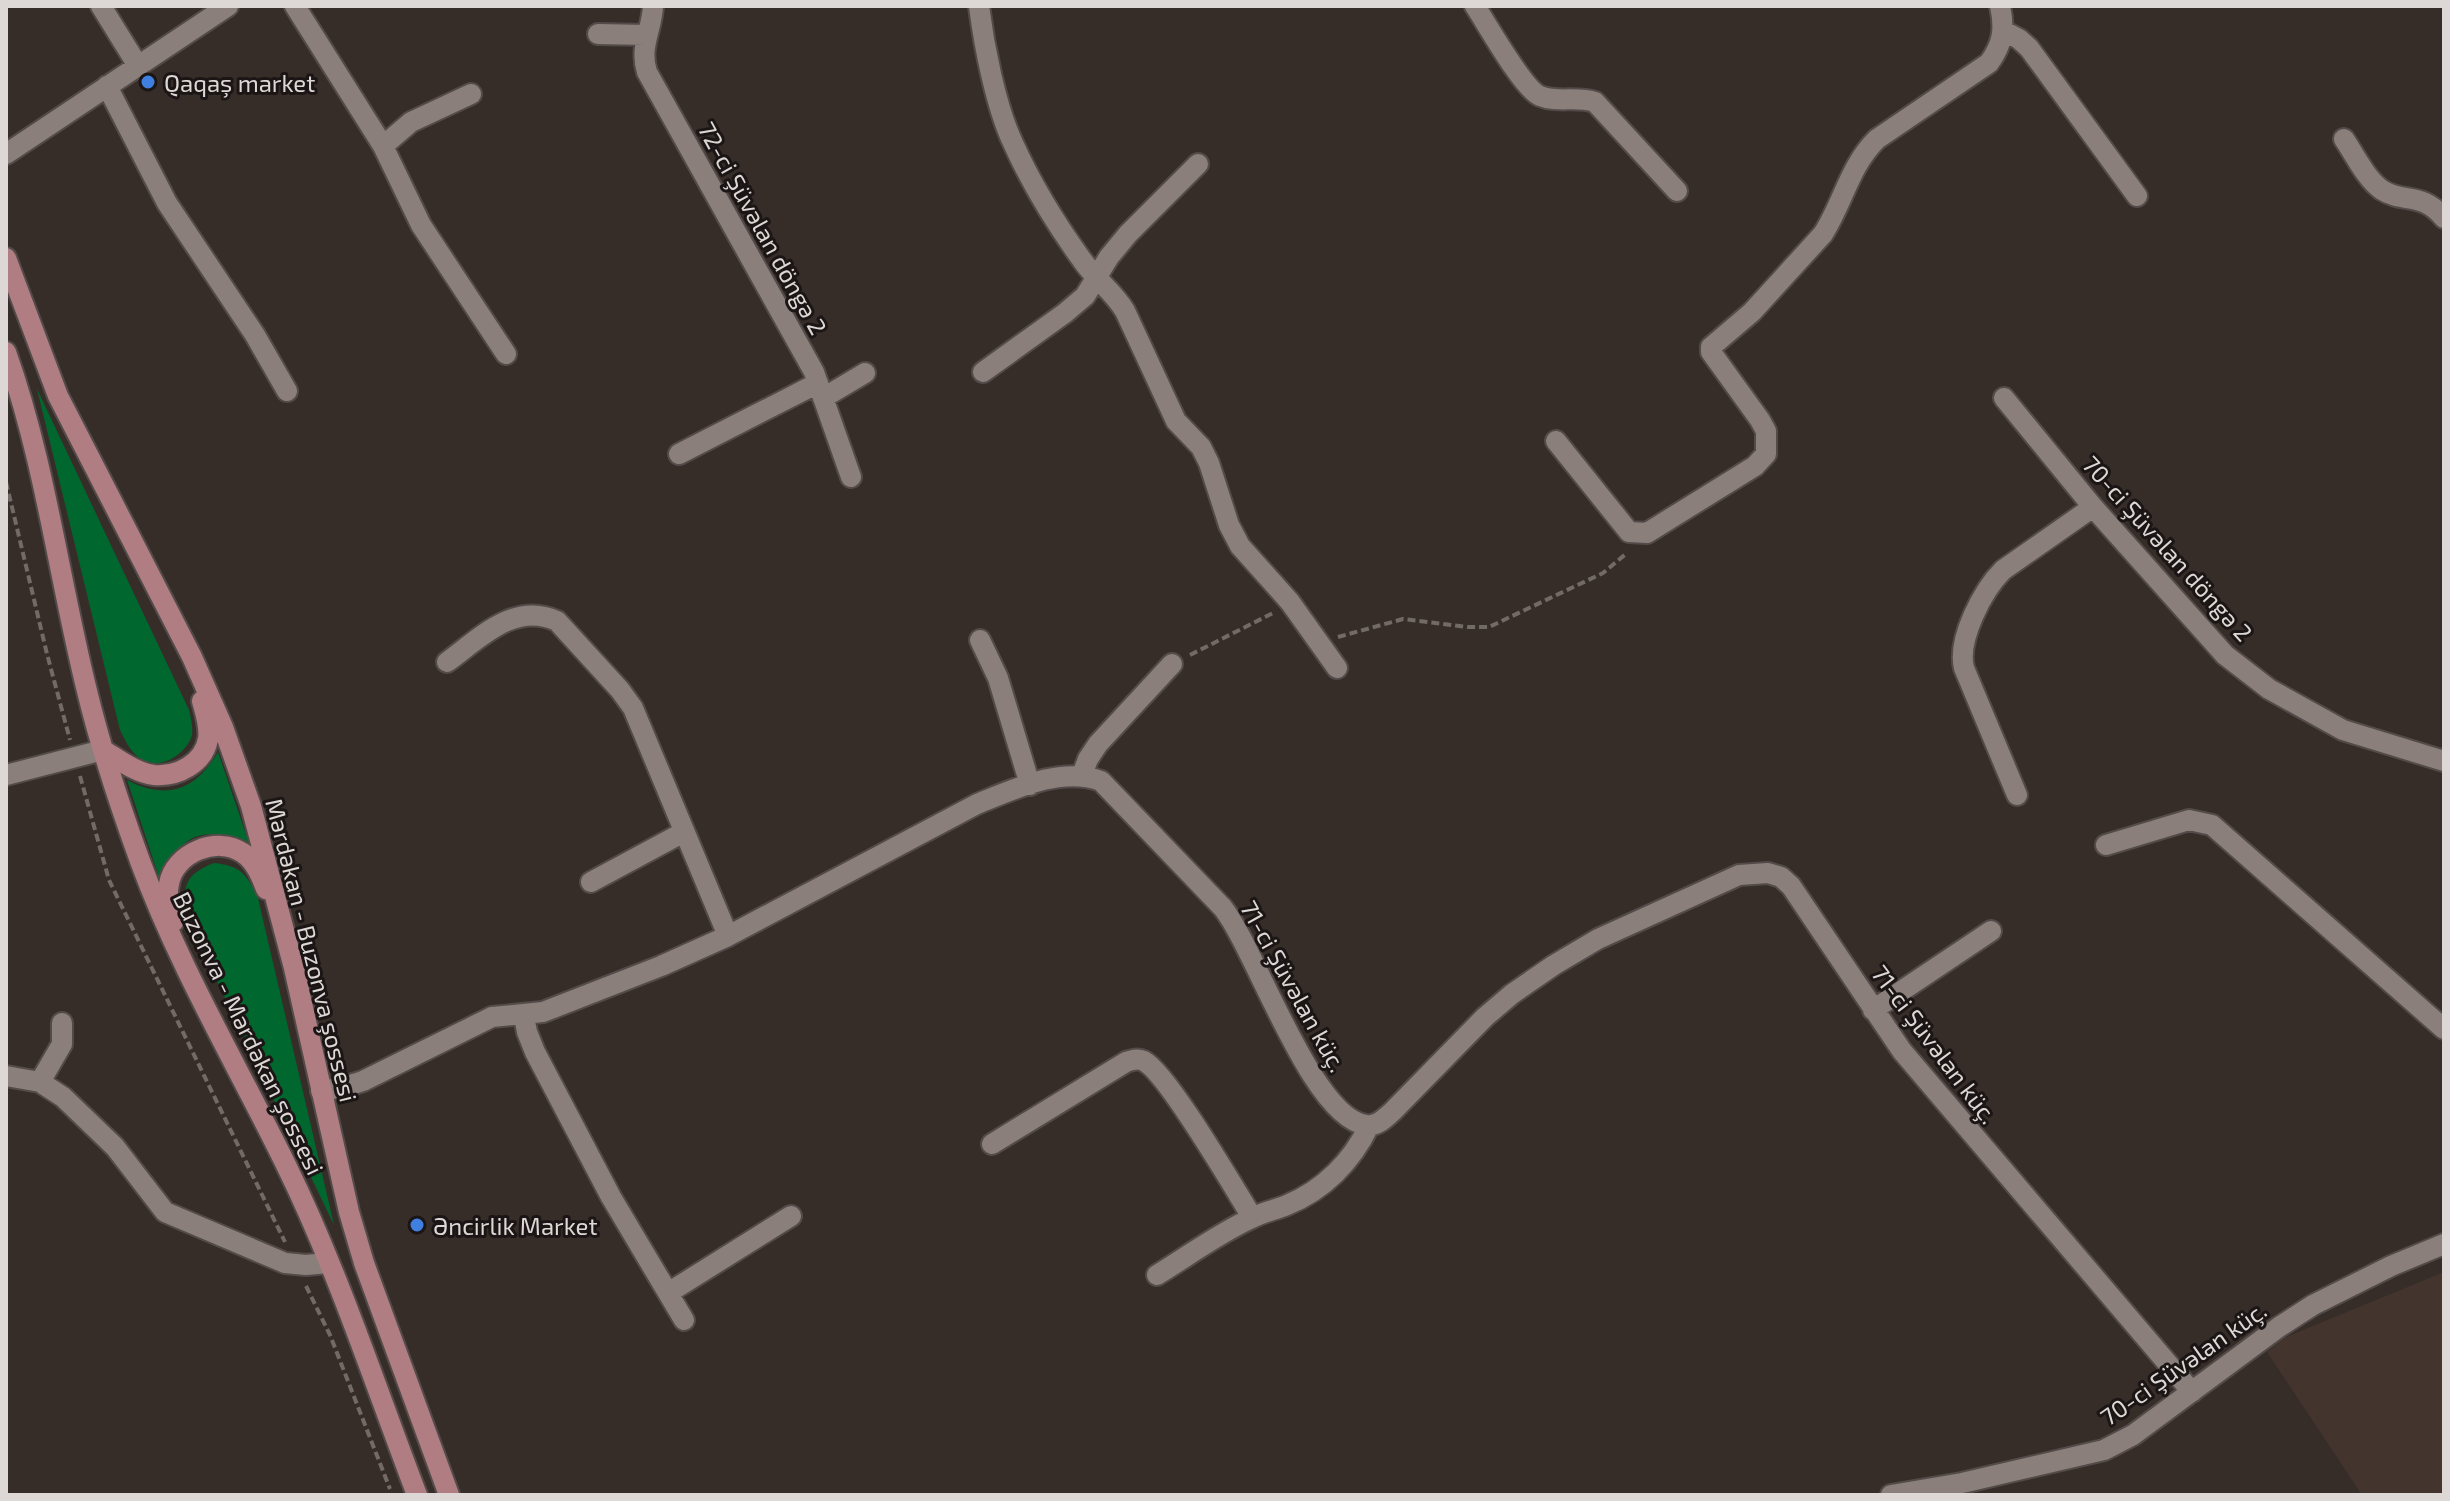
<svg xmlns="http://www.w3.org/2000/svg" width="2450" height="1501" font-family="'Exo 2',sans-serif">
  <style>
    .built { fill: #43342d }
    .green { fill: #00682e }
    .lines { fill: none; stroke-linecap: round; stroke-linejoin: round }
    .minor-casing { stroke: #534b49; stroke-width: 24 }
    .major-casing { stroke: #534b49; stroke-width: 24 }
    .path { stroke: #726a66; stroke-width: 4; stroke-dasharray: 8 4; stroke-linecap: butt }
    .minor { stroke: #8a7f7a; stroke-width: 20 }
    .major { stroke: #af7d82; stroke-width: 20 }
    .shop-dot { fill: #3f7fe0; stroke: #1b1615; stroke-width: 3 }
    .labels { text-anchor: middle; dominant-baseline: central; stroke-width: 6; stroke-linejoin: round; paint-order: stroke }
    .poi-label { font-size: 24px; fill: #ddd7d5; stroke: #1b1615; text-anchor: start }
    .street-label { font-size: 24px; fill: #ddd7d5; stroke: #1b1615 }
  </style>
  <rect width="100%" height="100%" fill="#362d29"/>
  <!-- built -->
  <path class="built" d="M 2444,1272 L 2444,1495 L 2362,1495 L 2267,1352 L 2286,1337 Z"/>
  <!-- green -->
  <path class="green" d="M 37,389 L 189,710 C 191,718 193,727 192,735 C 188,751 165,768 148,762 C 133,758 126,742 120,730 Z
    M 218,752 L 250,846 C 202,824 186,832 159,877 L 127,780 C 167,801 196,790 218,752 Z
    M 214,863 C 240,866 244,872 257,894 L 334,1225 L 189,923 C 183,891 180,876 214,863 Z"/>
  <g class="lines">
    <!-- minor casing -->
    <g class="minor-casing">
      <path id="minor" d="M 101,6 L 138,66
        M 295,6 L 383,146 L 421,225 L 506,354
        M 653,6 C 652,30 639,47 647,72 L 814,372 L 851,477
        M 979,6 C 984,46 996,107 1013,143 C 1031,183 1056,224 1082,260 C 1095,279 1113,291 1125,311 L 1176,421 L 1201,447 L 1209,463 L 1229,525 L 1240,546 L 1290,602 L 1337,668
        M 1475,6 C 1487,24 1523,89 1540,96 C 1557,103 1577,96 1595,102 L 1677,191
        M 2004,31 L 2019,39 L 2029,48 L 2137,196
        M 598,34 L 646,35
        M 107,86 L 167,203 L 255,335 L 287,391
        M 2344,139 C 2355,155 2366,179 2382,190 C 2404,204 2421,191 2444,218
        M 383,146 L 411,122 L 471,94
        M 6,154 L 228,6
        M 983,372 L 1065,313 L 1085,296 L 1109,257 L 1128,234 L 1198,164
        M 823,398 L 865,373
        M 2004,398 L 2093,507 L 2225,655 L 2269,689 L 2343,730 L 2444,761
        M 1556,441 L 1629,532 L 1647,533 L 1755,466 L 1766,454 L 1766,431 L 1760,420 L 1711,352 L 1711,347 L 1752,312 L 1823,234 C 1843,203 1850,165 1877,139 L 1989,63 C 2003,44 2005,29 2000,6
        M 679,454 L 818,383
        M 980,640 L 998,678 L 1030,785
        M 447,662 C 479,639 514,601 557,621 L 620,690 L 633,708 L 728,936
        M 6,775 L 103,750
        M 1082,775 L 1088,759 L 1098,744 L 1172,664
        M 2017,795 L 1964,668 C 1957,639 1983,590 2003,570 L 2093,507
        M 2106,845 L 2189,820 L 2212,825 L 2444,1029
        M 591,882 L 684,832
        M 1873,1010 L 1991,931
        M 524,1016 L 527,1032 L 535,1052 L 611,1197 L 684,1320
        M 6,1076 L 40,1082 L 63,1097 L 115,1147 L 165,1212 L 285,1263 L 306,1265 L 328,1263
        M 40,1082 L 62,1044 L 62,1023
        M 321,1091 L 344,1087 L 363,1081 L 492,1017 L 543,1012 L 661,966 L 728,936 L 977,804 C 1014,789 1062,766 1101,781 L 1223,908 C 1257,952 1312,1118 1366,1125 C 1377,1127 1385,1118 1392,1112 L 1485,1017 L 1512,994 L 1554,965 L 1598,939 L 1739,875 L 1768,873 L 1781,877 L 1791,886 L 1902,1051 L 2192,1392
        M 992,1144 L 1126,1062 C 1132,1060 1138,1058 1144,1061 C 1168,1074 1234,1188 1252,1217
        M 1157,1275 C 1188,1256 1219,1233 1252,1218 C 1263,1212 1275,1210 1287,1205 C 1324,1190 1352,1161 1369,1126
        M 668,1293 L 791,1216
        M 1891,1495 L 1962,1483 L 2104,1450 L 2133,1435 L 2279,1327 L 2313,1305 L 2391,1266 L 2444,1244"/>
    </g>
    <!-- major casing -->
    <g class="major-casing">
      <path id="major" d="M 6,258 L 58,396 L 192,657 L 223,727 L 251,806 L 294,968 L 349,1212 L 364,1263 L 449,1495
        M 6,352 C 45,461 59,579 87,691 C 101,749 120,806 140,861 C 179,967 236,1063 286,1165 C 338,1271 375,1385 417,1495
        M 103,750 C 118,759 136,773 154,775 C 178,777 204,763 208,739 C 210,727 205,712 202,701
        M 174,921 C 170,909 166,897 169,884 C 174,853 217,835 243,853 C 255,861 261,876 266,889"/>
    </g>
    <!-- path -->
    <path class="path" d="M 6,482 L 47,654 L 70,740
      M 1338,637 L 1403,619 L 1468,627 L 1489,627 L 1603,573 L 1627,553
      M 1190,655 L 1275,612
      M 80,776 L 109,880 L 285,1242
      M 306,1286 L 330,1335 L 390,1489"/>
    <!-- minor -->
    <use href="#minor" class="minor"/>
    <!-- major -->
    <use href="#major" class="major"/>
  </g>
  <!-- markers -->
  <g class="shop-dot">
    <circle cx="148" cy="82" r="8"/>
    <circle cx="417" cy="1225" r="8"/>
  </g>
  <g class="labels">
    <!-- poi labels -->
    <g class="poi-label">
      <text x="164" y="82">Qaqaş market</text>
      <text x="433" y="1225">Əncirlik Market</text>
    </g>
    <!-- street labels -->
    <g class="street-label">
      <text transform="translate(763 228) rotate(61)">72-ci Şüvəlan döngə 2</text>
      <text transform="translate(2168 548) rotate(48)">70-ci Şüvəlan döngə 2</text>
      <text transform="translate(312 950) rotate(76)">Mərdəkan - Buzonva şossesi</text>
      <text transform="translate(1294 986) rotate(61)">71-ci Şüvəlan küç.</text>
      <text transform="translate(249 1033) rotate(64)">Buzonva - Mərdəkan şossesi</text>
      <text transform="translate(1935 1044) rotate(53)">71-ci Şüvəlan küç.</text>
      <text transform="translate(2183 1363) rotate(-35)">70-ci Şüvəlan küç.</text>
    </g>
  </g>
  <!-- border -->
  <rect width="2450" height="1501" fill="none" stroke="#ddd7d5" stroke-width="16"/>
</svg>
